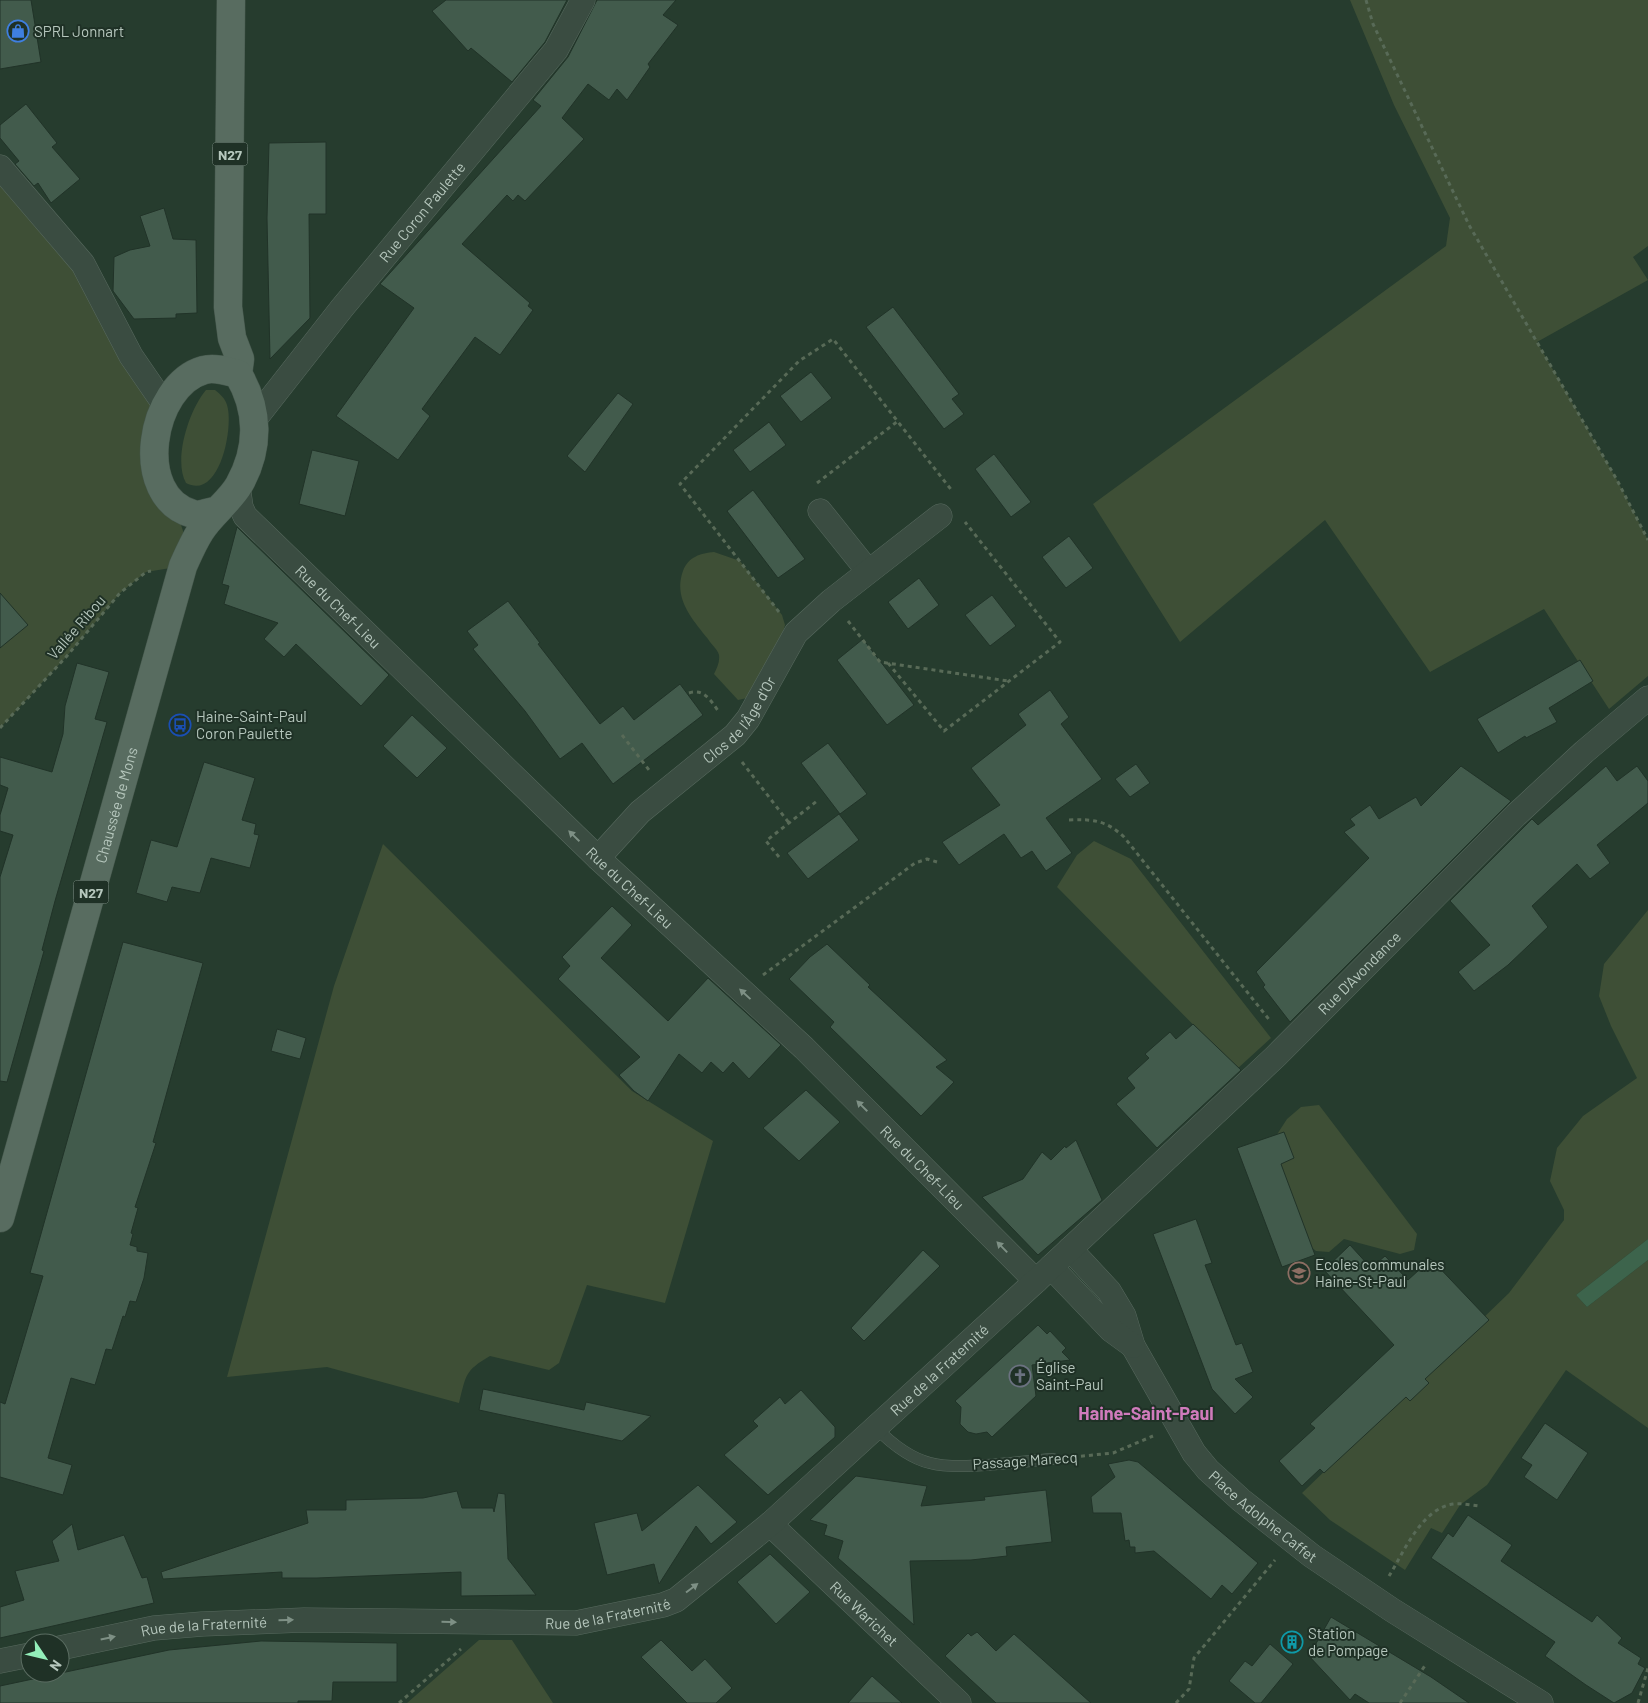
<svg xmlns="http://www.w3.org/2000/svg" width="1648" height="1703" font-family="Barlow,sans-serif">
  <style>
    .green { fill: #3e4f36 }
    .water { fill: #3d644c }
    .building { fill: #425b4c; stroke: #213328 }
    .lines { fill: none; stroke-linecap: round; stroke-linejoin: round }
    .lane-casing { stroke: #586a5f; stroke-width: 12 }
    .street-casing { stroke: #586a5f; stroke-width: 25 }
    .primary-casing { stroke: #46584d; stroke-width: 29 }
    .path { stroke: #586a57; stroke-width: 3; stroke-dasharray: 4 4; stroke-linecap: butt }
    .lane { stroke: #3a4c41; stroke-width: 11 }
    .street { stroke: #3a4c41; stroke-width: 24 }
    .primary { stroke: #586c60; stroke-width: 28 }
    .oneway { fill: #7e9085 }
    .labels { text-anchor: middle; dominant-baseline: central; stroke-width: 4; stroke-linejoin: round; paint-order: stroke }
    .shield { fill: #1f3126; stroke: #899a90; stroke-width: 1 }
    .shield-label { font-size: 14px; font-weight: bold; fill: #b6c7bd }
    .poi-label { font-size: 15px; fill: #b6c7bd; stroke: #1f3126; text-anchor: start }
    .street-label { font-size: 15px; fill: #b6c7bd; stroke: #1f3126 }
    .quarter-label { font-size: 18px; font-weight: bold; fill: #d07bbc; stroke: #1f3126 }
  </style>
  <rect width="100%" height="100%" fill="#263c2e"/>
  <!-- green -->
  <path class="green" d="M 1350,0 L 1648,0 L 1648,246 L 1633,257 L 1648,280 L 1537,342 L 1617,480 L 1648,540 L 1648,676 L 1609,709 L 1544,609 L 1430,672 L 1325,520 L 1180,642 L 1093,504 L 1446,246 L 1450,218 L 1394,105 Z
    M 0,167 L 83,264 L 160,418 L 175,506 L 183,531 L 183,566 L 146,572 L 120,593 L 66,657 L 0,728 Z
    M 206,390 L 215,390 C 220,394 225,398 227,405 C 234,426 220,501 186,483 C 173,460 189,410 206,390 Z
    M 714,552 L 740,561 L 782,615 L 785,625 L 779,647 L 747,698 L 738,700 L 714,674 C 717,668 720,662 719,655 C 718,650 711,644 708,639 C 692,619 673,598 683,571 C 688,557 701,553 714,552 Z
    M 1094,841 L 1131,859 L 1271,1038 L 1237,1069 L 1057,887 L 1077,855 Z
    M 383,844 L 632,1091 L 713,1141 L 665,1303 L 587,1285 L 559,1363 L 549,1370 L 490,1356 C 464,1371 466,1376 459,1403 L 327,1367 L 227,1377 L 334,986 Z
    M 1648,910 L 1648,1239 L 1576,1295 L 1587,1307 L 1648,1260 L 1648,1428 L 1566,1370 L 1487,1485 L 1460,1505 L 1442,1533 L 1431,1528 L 1405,1570 L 1330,1520 L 1302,1493 L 1509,1293 L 1564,1220 L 1564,1210 L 1550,1181 L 1557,1148 L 1583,1116 L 1637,1078 L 1611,1026 L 1599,996 L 1604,964 Z
    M 1319,1105 L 1417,1234 L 1414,1250 L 1400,1254 L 1344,1239 L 1329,1252 L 1316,1251 L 1306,1243 L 1273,1152 L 1276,1136 L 1287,1119 L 1301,1107 Z
    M 479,1640 L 512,1640 L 553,1703 L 407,1703 Z"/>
  <!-- water -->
  <path class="water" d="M 1648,1239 L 1648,1260 L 1587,1307 L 1576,1295 Z"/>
  <!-- building -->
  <path class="building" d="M 0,0 L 31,0 L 41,62 L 0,69 Z
    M 446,0 L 567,0 L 545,42 L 512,82 L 471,48 L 468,51 L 432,11 Z
    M 597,0 L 676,0 L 663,15 L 678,25 L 648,64 L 650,67 L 627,100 L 617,89 L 609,100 L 588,84 L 562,118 L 584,139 L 525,201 L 518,195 L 513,201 L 507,195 L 462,244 L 530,303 L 528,306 L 533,310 L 500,355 L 475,337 L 422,409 L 430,416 L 398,460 L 336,416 L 414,308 L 380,284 L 541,106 L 533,100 L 568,57 Z
    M 26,104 L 57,143 L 52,147 L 80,179 L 51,203 L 38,183 L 34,186 L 15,164 L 19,161 L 0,138 L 0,125 Z
    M 326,142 L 326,214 L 309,214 L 310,318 L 270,359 L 267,218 L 269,143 Z
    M 164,208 L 173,239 L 196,240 L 197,313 L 176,314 L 176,318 L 134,319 L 113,291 L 114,257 L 130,250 L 150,246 L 140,216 Z
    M 893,307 L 959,394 L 952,399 L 964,414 L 944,429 L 866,327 Z
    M 811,372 L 832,398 L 801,422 L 780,396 Z
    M 618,393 L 633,404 L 585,472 L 567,456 Z
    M 769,422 L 786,445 L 750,472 L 733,450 Z
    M 312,450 L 359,461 L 345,516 L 299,504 Z
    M 994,454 L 1031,502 L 1011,517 L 975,469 Z
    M 753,490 L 805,559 L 778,578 L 727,511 Z
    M 237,527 L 389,675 L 361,706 L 296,644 L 284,657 L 264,639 L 278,623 L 224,604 L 229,586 L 222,584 Z
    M 1069,536 L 1093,568 L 1066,588 L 1042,557 Z
    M 919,578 L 939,605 L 908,629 L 888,602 Z
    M 0,593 L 28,625 L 0,648 Z
    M 992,595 L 1016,626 L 990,646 L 965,615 Z
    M 508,601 L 540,643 L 538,644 L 600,724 L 623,706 L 634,720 L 680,684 L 703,715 L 613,784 L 582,743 L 560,759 L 525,711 L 473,649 L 478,645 L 467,631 Z
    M 863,639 L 914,705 L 887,725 L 837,660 Z
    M 1580,660 L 1593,681 L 1549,708 L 1557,722 L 1526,738 L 1525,736 L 1498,753 L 1477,719 Z
    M 77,663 L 109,672 L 95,719 L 107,722 L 55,901 L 42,950 L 44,951 L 7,1082 L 0,1081 L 0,877 L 13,835 L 0,831 L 0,815 L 8,788 L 0,785 L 0,757 L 52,772 L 63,734 L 65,706 Z
    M 1050,690 L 1069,717 L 1061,724 L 1102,779 L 1046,818 L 1072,853 L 1046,871 L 1032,851 L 1021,858 L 1004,834 L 959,865 L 942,842 L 1000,805 L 971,768 L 1026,725 L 1018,714 Z
    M 412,715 L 447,748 L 417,778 L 383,746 Z
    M 828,743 L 867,794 L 840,814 L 801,763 Z
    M 204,762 L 255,778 L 242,820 L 256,824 L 254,834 L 259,835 L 250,868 L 211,858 L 200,893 L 172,887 L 167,902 L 136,893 L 151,840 L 177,847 Z
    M 1136,764 L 1150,783 L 1130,797 L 1115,779 Z
    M 1461,766 L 1511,801 L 1290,1022 L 1263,987 L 1265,985 L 1256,972 L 1369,858 L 1344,832 L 1355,825 L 1350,819 L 1370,805 L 1379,819 L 1416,797 L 1421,806 Z
    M 1606,766 L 1617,781 L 1637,766 L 1648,781 L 1648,803 L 1597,845 L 1610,863 L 1590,879 L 1577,864 L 1532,906 L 1548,927 L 1508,965 L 1474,991 L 1458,972 L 1490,945 L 1450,901 L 1532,819 L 1538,825 Z
    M 839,814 L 859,840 L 808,879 L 787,853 Z
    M 612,906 L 632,925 L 601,958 L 668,1021 L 708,978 L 781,1045 L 749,1079 L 733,1062 L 723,1073 L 711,1062 L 702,1073 L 679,1054 L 648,1101 L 634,1091 L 619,1075 L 640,1057 L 558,979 L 570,966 L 562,957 Z
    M 123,942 L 203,963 L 153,1142 L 156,1143 L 135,1207 L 138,1208 L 131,1233 L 133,1234 L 130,1245 L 137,1247 L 137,1251 L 148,1253 L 144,1278 L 136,1302 L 130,1301 L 125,1317 L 123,1316 L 112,1350 L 106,1349 L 95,1385 L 71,1378 L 48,1458 L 72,1465 L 63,1495 L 0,1477 L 0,1402 L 5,1404 L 43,1276 L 30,1273 Z
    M 827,944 L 870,985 L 868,987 L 947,1060 L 936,1067 L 954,1082 L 921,1116 L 830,1027 L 834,1022 L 789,979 L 810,957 Z
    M 1193,1024 L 1241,1070 L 1157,1148 L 1116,1104 L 1135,1088 L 1127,1078 L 1149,1058 L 1145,1054 L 1170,1032 L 1176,1039 Z
    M 277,1029 L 306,1038 L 300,1059 L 271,1051 Z
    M 806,1090 L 840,1122 L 799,1161 L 763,1128 Z
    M 1284,1132 L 1294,1158 L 1281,1164 L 1315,1255 L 1282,1267 L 1237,1148 Z
    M 1076,1140 L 1102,1200 L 1038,1255 L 982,1197 L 1023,1179 L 1042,1152 L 1051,1160 L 1065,1146 L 1066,1148 Z
    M 1196,1219 L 1212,1263 L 1205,1265 L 1236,1345 L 1242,1343 L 1253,1372 L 1235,1379 L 1253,1397 L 1235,1414 L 1212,1389 L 1153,1234 Z
    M 1350,1245 L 1371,1268 L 1385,1256 L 1408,1280 L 1431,1259 L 1489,1320 L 1425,1379 L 1429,1383 L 1410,1401 L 1406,1397 L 1324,1473 L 1320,1469 L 1302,1486 L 1279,1461 L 1315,1428 L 1310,1424 L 1394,1345 L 1324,1270 Z
    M 923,1250 L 940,1266 L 864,1341 L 851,1328 Z
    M 1038,1325 L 1047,1334 L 1050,1331 L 1066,1348 L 1062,1352 L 1070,1360 L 1032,1365 L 1036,1396 L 992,1437 L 987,1432 L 976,1434 L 968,1432 L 960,1424 L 961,1407 L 955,1401 Z
    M 483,1389 L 584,1410 L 586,1402 L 651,1416 L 622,1441 L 479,1410 Z
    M 801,1390 L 835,1427 L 835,1437 L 768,1495 L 724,1455 L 758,1426 L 753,1421 L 780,1397 L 785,1404 Z
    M 1545,1423 L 1588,1453 L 1557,1500 L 1524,1477 L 1532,1465 L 1521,1458 Z
    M 1129,1460 L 1138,1462 L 1258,1563 L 1232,1594 L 1222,1585 L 1211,1599 L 1154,1551 L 1135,1553 L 1135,1547 L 1130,1547 L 1129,1540 L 1125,1541 L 1121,1513 L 1093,1513 L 1091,1497 L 1115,1477 L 1108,1464 Z
    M 856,1476 L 927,1486 L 921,1506 L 985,1500 L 984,1497 L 1046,1490 L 1052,1542 L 1006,1547 L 1007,1556 L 971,1560 L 910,1561 L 914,1625 L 838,1558 L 843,1541 L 824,1535 L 827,1525 L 810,1520 Z
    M 698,1485 L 737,1522 L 711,1544 L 696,1526 L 659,1584 L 654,1564 L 607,1575 L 594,1523 L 637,1513 L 642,1531 Z
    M 457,1491 L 462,1508 L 493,1508 L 494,1512 L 498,1493 L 505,1494 L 508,1559 L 536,1595 L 461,1596 L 461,1572 L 317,1578 L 282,1578 L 282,1572 L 163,1579 L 161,1572 L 308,1523 L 306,1510 L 346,1510 L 346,1500 L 423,1498 Z
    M 1468,1515 L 1512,1545 L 1501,1561 L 1592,1622 L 1597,1615 L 1622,1638 L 1618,1643 L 1641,1658 L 1638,1664 L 1645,1668 L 1632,1693 L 1614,1703 L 1586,1685 L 1545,1656 L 1555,1642 L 1431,1558 L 1448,1533 L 1453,1537 Z
    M 72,1524 L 78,1550 L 124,1535 L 142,1578 L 147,1577 L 154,1603 L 0,1638 L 0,1607 L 24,1600 L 15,1571 L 59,1561 L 52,1541 Z
    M 770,1554 L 810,1592 L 776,1624 L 737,1582 Z
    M 1331,1617 L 1431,1677 L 1469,1703 L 1369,1703 L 1355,1694 L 1350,1700 L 1309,1656 Z
    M 977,1632 L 996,1651 L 1014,1634 L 1091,1703 L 996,1703 L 945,1656 L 968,1633 L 971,1636 Z
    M 661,1640 L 692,1671 L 705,1659 L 732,1688 L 716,1703 L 687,1703 L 641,1657 Z
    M 261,1641 L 397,1643 L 397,1682 L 333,1682 L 332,1701 L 298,1701 L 298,1703 L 0,1703 L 0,1686 L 169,1650 Z
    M 1270,1644 L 1293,1664 L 1261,1703 L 1255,1703 L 1229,1681 L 1245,1661 L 1252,1666 Z
    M 872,1676 L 902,1703 L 848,1703 Z"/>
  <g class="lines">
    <!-- lane casing -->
    <g class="lane-casing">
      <path id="lane" d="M 876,1428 C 891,1443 909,1458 930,1463 C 960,1471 1020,1461 1053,1459"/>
    </g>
    <!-- street casing -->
    <g class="street-casing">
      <g id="street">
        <path d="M 0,167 L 83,264 L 131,356 L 166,407"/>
        <path id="s1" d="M 255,419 L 342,308 L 556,50 L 583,0"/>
        <path id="s2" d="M 238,486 L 241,507 L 245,516 L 598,858 L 804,1048 L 1036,1281"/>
        <path d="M 820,511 L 868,571"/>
        <path id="s3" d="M 598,858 L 640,812 L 735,735 L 748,719 L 796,633 L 831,601 L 940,516"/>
        <path id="s4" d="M 1070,1249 L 1109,1291 L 1124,1316 L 1133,1346 L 1194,1453 L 1208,1470 L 1241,1500 L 1312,1556 L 1392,1610 L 1541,1703"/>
        <path d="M 1051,1267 L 1111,1330 L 1133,1346"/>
        <path id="s5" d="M 770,1524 L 959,1703"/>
        <path id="s6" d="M 60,1648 L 154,1628 L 202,1624 L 304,1620 L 576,1623 L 663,1605 L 676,1600 L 770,1524 L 1036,1281 L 1276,1056 L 1516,815 L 1584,752 L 1648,698"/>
        <path d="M 0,1661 L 30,1655"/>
      </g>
    </g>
    <!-- primary casing -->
    <g class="primary-casing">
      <g id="primary">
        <path d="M 231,0 L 228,307 L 232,338 L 240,359 L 238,374"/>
        <path id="s7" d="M 0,1218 L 183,566 C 188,555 193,543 200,532 C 210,515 230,501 239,485 C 260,448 259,409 238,374 C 227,371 214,367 204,370 C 150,385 131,497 193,514 C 199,516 209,512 215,511"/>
      </g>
    </g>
    <!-- path -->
    <path class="path" d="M 1366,0 L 1373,24 L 1469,225 L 1617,480 L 1648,540
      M 817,483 L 898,421
      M 779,612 L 680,484 L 799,361 L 833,339 L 953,492
      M 848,621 L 880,662 L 1008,681
      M 888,663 L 944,731 L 1060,642 L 965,522
      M 689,693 C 704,688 711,701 719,712
      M 0,728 L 66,657 L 120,593 L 146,572 L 151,571
      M 622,735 L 649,770
      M 742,762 L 789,823
      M 1069,820 C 1092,819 1106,820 1124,837 L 1271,1022
      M 779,857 L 766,841 L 817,801
      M 763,975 L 915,863 L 927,859 L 937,862
      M 1073,1457 L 1113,1453 L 1153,1436
      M 1389,1576 C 1404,1552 1421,1509 1453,1504 C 1461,1503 1471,1505 1480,1506
      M 399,1703 L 461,1649
      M 1176,1703 L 1189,1689 L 1194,1658 L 1275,1560
      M 1400,1703 L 1426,1664
      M 1638,1703 L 1648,1668"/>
    <!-- lane -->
    <use href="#lane" class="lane"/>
    <!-- street -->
    <use href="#street" class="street"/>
    <!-- primary -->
    <use href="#primary" class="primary"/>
  </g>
  <!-- one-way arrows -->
  <defs><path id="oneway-solid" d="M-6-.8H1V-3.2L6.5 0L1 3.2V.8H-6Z" transform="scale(1.25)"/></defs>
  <g class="oneway">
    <use href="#oneway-solid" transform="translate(574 836) rotate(-136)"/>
    <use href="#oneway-solid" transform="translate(745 994) rotate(-137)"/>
    <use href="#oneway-solid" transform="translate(862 1106) rotate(-135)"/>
    <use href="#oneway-solid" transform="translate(1002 1247) rotate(-134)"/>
    <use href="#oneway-solid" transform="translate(692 1588) rotate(-37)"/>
    <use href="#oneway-solid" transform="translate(286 1620) rotate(-1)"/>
    <use href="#oneway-solid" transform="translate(449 1622) rotate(1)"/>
    <use href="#oneway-solid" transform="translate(108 1638) rotate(-12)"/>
  </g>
  <!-- icons -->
  <defs>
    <g id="shop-ring" transform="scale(1.125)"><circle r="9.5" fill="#1f3126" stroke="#3f7fe0" stroke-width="1.5"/><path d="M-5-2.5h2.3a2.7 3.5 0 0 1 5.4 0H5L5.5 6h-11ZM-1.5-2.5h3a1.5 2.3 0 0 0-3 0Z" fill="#3f7fe0"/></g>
    <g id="bus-ring" transform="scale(1.125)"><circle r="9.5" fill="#1f3126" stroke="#1a4fb4" stroke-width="1.5"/><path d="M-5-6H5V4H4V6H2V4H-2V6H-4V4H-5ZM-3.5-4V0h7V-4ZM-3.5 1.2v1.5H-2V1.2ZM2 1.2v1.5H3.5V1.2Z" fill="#1a4fb4"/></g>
    <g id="school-ring" transform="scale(1.125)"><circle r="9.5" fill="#1f3126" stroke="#8d6e63" stroke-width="1.5"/><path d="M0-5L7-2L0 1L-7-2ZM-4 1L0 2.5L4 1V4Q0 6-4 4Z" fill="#8d6e63"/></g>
    <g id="church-ring" transform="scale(1.125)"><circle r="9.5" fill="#1f3126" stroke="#6b7280" stroke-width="1.5"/><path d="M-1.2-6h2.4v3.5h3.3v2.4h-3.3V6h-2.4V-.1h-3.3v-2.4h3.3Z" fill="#6b7280"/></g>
    <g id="building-ring" transform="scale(1.125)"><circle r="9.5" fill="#1f3126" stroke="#0f9aa8" stroke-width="1.5"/><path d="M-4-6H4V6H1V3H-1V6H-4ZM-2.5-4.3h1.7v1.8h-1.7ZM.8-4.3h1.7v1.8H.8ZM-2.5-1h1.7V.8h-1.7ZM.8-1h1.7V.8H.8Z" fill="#0f9aa8"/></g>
  </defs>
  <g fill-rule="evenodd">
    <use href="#shop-ring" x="18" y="31"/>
    <use href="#bus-ring" x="180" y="725"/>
    <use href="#school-ring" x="1299" y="1273"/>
    <use href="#church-ring" x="1020" y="1376"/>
    <use href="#building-ring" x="1292" y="1642"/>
  </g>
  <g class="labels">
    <!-- shield labels -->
    <g class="shield">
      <rect x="212.5" y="142.5" width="35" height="23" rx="4"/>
      <rect x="73.5" y="880.5" width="35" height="23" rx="4"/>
    </g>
    <g class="shield-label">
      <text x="230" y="154">N27</text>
      <text x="91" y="892">N27</text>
    </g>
    <!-- poi labels -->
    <g class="poi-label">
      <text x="34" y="31">SPRL Jonnart</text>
      <text x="196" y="716">Haine-Saint-Paul<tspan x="196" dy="17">Coron Paulette</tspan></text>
      <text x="1315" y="1264">Ecoles communales<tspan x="1315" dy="17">Haine-St-Paul</tspan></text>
      <text x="1036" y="1367">Église<tspan x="1036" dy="17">Saint-Paul</tspan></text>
      <text x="1308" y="1633">Station<tspan x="1308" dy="17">de Pompage</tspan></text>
    </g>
    <!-- street labels -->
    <g class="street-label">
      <text stroke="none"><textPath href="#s1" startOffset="266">Rue Coron Paulette</textPath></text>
      <text stroke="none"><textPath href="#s2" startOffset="161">Rue du Chef-Lieu</textPath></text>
      <text transform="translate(76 627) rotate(-49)">Vallée Ribou</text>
      <text stroke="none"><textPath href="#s3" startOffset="199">Clos de l'Âge d'Or</textPath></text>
      <text stroke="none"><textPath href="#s7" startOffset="429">Chaussée de Mons</textPath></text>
      <text stroke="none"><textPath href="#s2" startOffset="566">Rue du Chef-Lieu</textPath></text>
      <text stroke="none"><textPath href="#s6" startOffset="1549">Rue D'Avondance</textPath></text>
      <text stroke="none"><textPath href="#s2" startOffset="971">Rue du Chef-Lieu</textPath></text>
      <text stroke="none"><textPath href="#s6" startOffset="971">Rue de la Fraternité</textPath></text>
      <text transform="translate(1025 1460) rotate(-4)">Passage Marecq</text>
      <text stroke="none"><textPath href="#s4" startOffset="335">Place Adolphe Caffet</textPath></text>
      <text stroke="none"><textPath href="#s6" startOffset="551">Rue de la Fraternité</textPath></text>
      <text stroke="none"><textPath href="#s5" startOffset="130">Rue Warichet</textPath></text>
      <text stroke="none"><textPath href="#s6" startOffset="146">Rue de la Fraternité</textPath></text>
    </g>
    <!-- quarter labels -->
    <g class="quarter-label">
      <text x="1146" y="1413">Haine-Saint-Paul</text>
    </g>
  </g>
  <!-- north arrow -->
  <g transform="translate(45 1658) rotate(125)"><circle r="24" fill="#1f3126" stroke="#5b6d62"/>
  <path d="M0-4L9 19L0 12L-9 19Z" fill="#93efba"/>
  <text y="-8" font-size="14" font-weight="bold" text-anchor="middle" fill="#b6c7bd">N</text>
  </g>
</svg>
